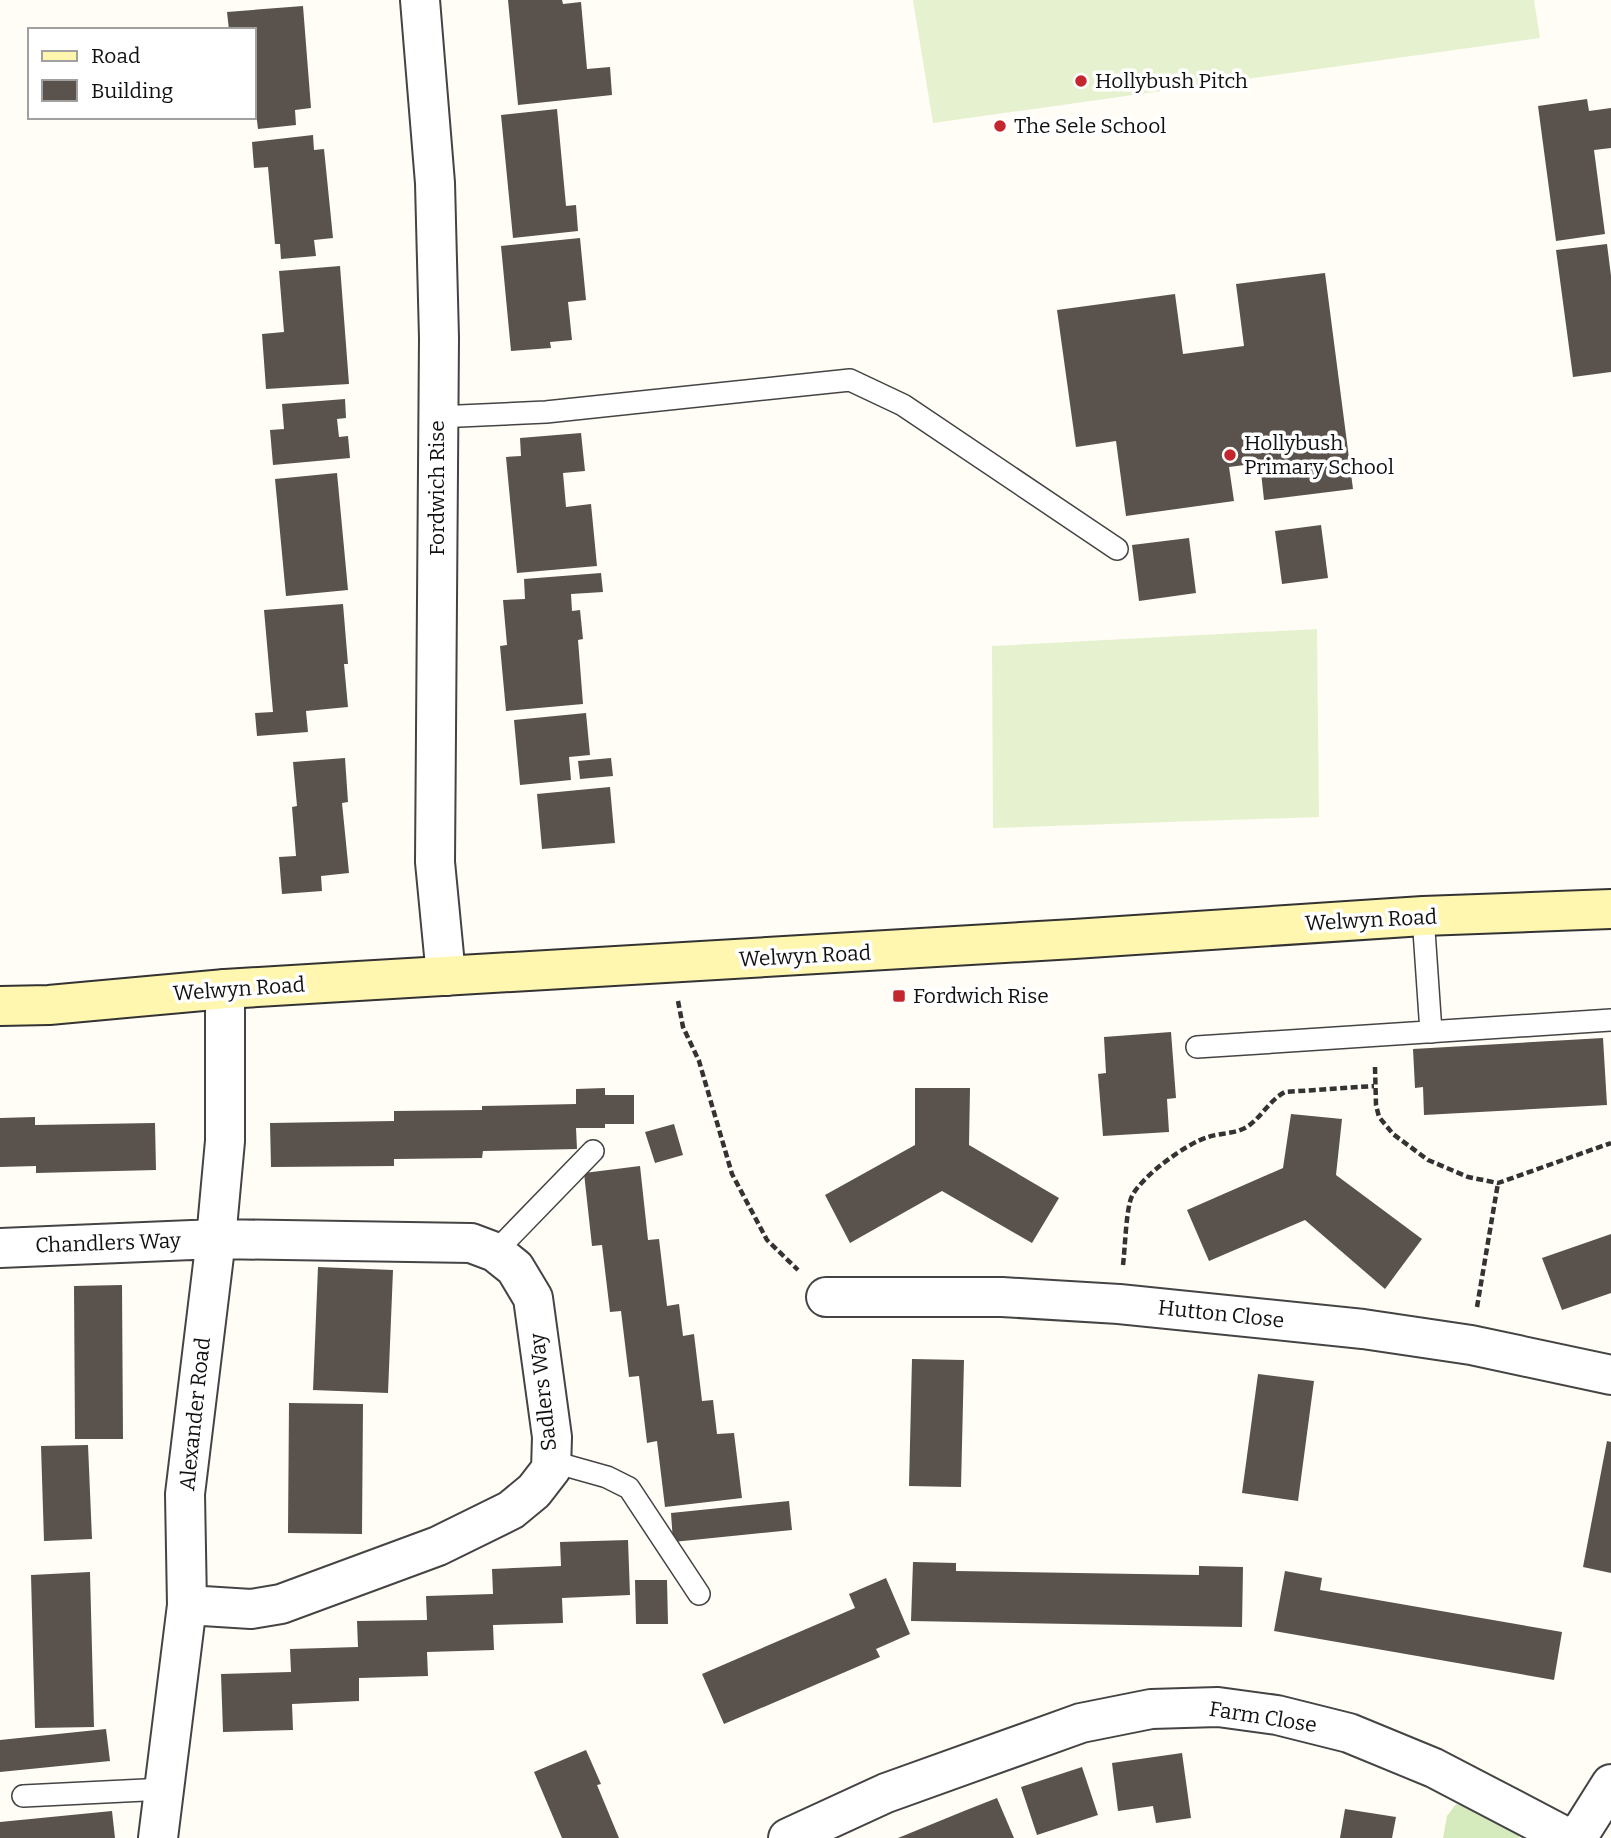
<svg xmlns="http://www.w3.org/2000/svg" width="1611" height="1838" font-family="Bitter,serif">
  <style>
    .green { fill: #d5ebbd }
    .pitch { fill: #e6f2cf }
    .building { fill: #5a524d }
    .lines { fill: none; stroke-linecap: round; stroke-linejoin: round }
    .service-casing { stroke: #444; stroke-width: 24 }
    .minor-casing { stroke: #444; stroke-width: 42 }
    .secondary-casing { stroke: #333; stroke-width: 42 }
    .path { stroke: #333; stroke-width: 4.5; stroke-dasharray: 7 3.5; stroke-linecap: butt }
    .service { stroke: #fff; stroke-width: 21 }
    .minor { stroke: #fff; stroke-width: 38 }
    .secondary { stroke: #fff6b0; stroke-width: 38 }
    .poi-dot { fill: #c4262e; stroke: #fff; stroke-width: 2.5 }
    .labels { text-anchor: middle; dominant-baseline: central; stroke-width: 7; stroke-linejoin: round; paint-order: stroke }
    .poi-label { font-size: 21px; fill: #111; stroke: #fff; text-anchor: start }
    .street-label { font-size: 21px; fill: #111; stroke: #fff }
  </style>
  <rect width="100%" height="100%" fill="#fffdf5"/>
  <!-- green -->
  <path class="green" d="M 1456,1804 C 1474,1807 1511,1822 1520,1838 L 1443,1838 L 1447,1816 Z"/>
  <!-- pitch -->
  <path class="pitch" d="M 913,0 L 1534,0 L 1540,38 L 933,123 Z
    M 1317,629 L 1319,817 L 993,828 L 992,646 Z"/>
  <!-- building -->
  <path class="building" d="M 508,0 L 562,0 L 563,4 L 581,2 L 587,69 L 610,67 L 612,95 L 518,105 Z
    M 303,6 L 311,108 L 295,110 L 296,125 L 258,129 L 256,113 L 254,113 L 254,30 L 229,30 L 227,12 Z
    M 1587,99 L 1589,111 L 1611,108 L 1611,148 L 1594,150 L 1605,234 L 1556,241 L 1538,106 Z
    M 557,109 L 566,206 L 576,205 L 578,231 L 513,238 L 501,115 Z
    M 313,135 L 314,150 L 324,149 L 333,238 L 314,240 L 316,256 L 281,259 L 280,244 L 275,244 L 268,167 L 254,168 L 252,142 Z
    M 580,238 L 586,300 L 568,302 L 572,340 L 550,342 L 551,348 L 511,351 L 501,246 Z
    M 1607,244 L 1611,276 L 1611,372 L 1573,377 L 1556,250 Z
    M 340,266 L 349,384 L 266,389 L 262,334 L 284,332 L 279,271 Z
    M 1325,273 L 1353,489 L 1264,500 L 1260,463 L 1229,467 L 1234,501 L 1126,516 L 1116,441 L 1076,447 L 1057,310 L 1175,294 L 1183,354 L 1244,346 L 1236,284 Z
    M 345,399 L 346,418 L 337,419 L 339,437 L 348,436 L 350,458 L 273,465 L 270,430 L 284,429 L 282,404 Z
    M 581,433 L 585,471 L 563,473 L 566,507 L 591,504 L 597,566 L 517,573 L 506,457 L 521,456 L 520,438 Z
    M 337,473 L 348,590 L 286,596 L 275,479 Z
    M 1321,525 L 1328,578 L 1282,584 L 1275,531 Z
    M 1189,538 L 1196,593 L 1139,601 L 1132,545 Z
    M 601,573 L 603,592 L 571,594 L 572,611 L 580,610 L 583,639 L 578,640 L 583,704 L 506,711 L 500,646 L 507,645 L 503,600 L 525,599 L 524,579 Z
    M 343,604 L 348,664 L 344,664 L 348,707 L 306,711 L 308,732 L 257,736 L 255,713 L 273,712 L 264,610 Z
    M 586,713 L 590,755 L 569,757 L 571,780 L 520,785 L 514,720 Z
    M 345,758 L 348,802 L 342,803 L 349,873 L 321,876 L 322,891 L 282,894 L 279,857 L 296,856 L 292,807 L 297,806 L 293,762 Z
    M 611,758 L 613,776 L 580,779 L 578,761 Z
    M 610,787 L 615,843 L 542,849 L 537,794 Z
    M 1171,1032 L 1176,1098 L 1167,1099 L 1169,1132 L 1103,1136 L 1098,1074 L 1106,1073 L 1104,1037 Z
    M 1603,1038 L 1607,1105 L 1424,1115 L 1423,1087 L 1415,1088 L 1413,1049 Z
    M 605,1088 L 605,1095 L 634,1095 L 634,1124 L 605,1124 L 605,1128 L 576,1128 L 577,1149 L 483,1151 L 482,1158 L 394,1159 L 394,1166 L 271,1167 L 270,1123 L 394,1121 L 394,1111 L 482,1110 L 482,1106 L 576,1104 L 576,1089 Z
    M 915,1088 L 970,1088 L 969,1145 L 1059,1198 L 1032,1243 L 942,1191 L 850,1243 L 825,1195 L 915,1145 Z
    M 1291,1114 L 1342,1119 L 1336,1175 L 1422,1239 L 1385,1289 L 1305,1220 L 1209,1261 L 1187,1210 L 1283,1168 Z
    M 35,1117 L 35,1125 L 155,1123 L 156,1170 L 36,1173 L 36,1166 L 0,1167 L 0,1118 Z
    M 674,1124 L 683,1155 L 655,1163 L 645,1132 Z
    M 640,1166 L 648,1240 L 659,1239 L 667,1306 L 679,1304 L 683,1336 L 694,1334 L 702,1401 L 713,1400 L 717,1434 L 734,1433 L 742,1498 L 665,1507 L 657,1441 L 647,1443 L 639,1376 L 629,1377 L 621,1311 L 610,1312 L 602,1245 L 592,1246 L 584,1173 Z
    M 1611,1234 L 1611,1293 L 1562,1310 L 1542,1258 Z
    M 318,1267 L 393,1270 L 388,1393 L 313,1390 Z
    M 122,1285 L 123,1439 L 75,1439 L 74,1286 Z
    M 912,1359 L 964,1360 L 961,1487 L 909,1486 Z
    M 1258,1374 L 1314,1381 L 1298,1501 L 1242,1493 Z
    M 289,1403 L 363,1404 L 362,1534 L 288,1533 Z
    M 1607,1441 L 1611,1442 L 1611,1573 L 1583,1567 Z
    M 88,1445 L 92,1539 L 44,1541 L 41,1446 Z
    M 789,1501 L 792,1530 L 673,1542 L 671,1513 Z
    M 628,1540 L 630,1595 L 562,1598 L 563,1623 L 493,1625 L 494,1650 L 427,1652 L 428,1676 L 359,1678 L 359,1701 L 292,1704 L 293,1730 L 223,1732 L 221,1674 L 291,1672 L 290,1649 L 358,1647 L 357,1621 L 427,1620 L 426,1596 L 493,1594 L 492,1569 L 561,1566 L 560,1542 Z
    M 913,1562 L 956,1563 L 956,1571 L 1199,1575 L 1199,1566 L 1243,1567 L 1242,1627 L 911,1621 Z
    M 1285,1571 L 1322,1578 L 1320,1590 L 1562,1632 L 1554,1680 L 1274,1631 Z
    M 90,1572 L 94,1727 L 35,1728 L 31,1575 Z
    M 886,1578 L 910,1634 L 876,1649 L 880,1657 L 724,1724 L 702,1674 L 855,1608 L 849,1594 Z
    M 635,1580 L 667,1580 L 668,1624 L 636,1624 Z
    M 106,1729 L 110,1761 L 0,1772 L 0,1740 Z
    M 586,1750 L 601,1784 L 597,1785 L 619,1838 L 562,1838 L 534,1772 Z
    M 1182,1753 L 1191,1818 L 1156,1823 L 1153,1806 L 1118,1811 L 1112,1763 Z
    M 1082,1767 L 1098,1815 L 1037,1835 L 1021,1787 Z
    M 997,1798 L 1014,1838 L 898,1838 L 964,1811 Z
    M 1345,1809 L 1396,1817 L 1392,1838 L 1340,1838 Z
    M 112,1811 L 115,1838 L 0,1838 L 0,1822 Z"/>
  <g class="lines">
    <!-- service casing -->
    <g class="service-casing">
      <path id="service" d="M 437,417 L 546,412 L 850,380 L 903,405 L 1117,549
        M 1423,916 L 1431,1032
        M 1197,1047 L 1611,1020
        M 495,1252 L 593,1151
        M 550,1461 L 607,1477 L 629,1488 L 699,1594
        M 23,1796 L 165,1789"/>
    </g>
    <!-- minor casing -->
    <g class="minor-casing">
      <path id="minor" d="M 420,0 L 435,183 L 439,338 L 435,862 L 446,976
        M 0,1248 L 216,1239 L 471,1243 L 495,1252 L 515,1268 L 533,1298 L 552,1437 L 551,1469 L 534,1491 L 511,1510 L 438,1546 L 281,1604 L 251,1609 L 187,1605
        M 826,1297 L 1002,1297 L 1119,1304 L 1363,1329 L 1471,1345 L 1611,1375
        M 158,1838 L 187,1605 L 185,1494 L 216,1239 L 225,1141 L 225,989
        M 788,1838 L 886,1793 L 1081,1723 L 1151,1709 L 1218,1707 L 1277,1715 L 1349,1733 L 1434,1768 L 1568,1838
        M 1577,1838 L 1611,1784"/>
    </g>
    <!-- secondary casing -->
    <g class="secondary-casing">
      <path id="secondary" d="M 0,1006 L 49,1005 L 225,989 L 358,981 L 1074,939 L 1423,916 L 1611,909"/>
    </g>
    <!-- path -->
    <path class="path" d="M 678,1001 L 683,1027 L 699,1061 L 732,1174 L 767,1240 L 798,1270
      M 1375,1067 L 1376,1105 L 1379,1117 L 1393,1134 L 1428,1160 L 1468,1177 L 1498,1183 L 1611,1143
      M 1123,1265 C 1125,1250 1126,1208 1132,1196 C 1142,1176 1187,1143 1208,1137 C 1220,1133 1233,1134 1245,1128 C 1261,1119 1268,1101 1285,1092 L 1374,1086
      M 1477,1307 L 1498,1183"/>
    <!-- service -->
    <use href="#service" class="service"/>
    <!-- minor -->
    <use href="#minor" class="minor"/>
    <!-- secondary -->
    <use href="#secondary" class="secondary"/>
  </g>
  <!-- markers -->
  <g class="poi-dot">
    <circle cx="1081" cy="81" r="7"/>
    <circle cx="1000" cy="126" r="7"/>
    <circle cx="1230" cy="455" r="7"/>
    <rect x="892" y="989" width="14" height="14" rx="3.5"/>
  </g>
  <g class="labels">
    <!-- poi labels -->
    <g class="poi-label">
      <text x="1095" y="81">Hollybush Pitch</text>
      <text x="1014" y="126">The Sele School</text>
      <text x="1244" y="443">Hollybush<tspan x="1244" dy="24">Primary School</tspan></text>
      <text x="913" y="996">Fordwich Rise</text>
    </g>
    <!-- street labels -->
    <g class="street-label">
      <text transform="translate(437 488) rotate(-90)">Fordwich Rise</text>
      <text transform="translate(1371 920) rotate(-3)">Welwyn Road</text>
      <text transform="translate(805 956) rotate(-3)">Welwyn Road</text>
      <text transform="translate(239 989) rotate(-4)">Welwyn Road</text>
      <text transform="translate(108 1243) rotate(-2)">Chandlers Way</text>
      <text transform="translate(1221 1314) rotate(6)">Hutton Close</text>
      <text transform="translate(543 1392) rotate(-96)">Sadlers Way</text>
      <text transform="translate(195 1414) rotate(-84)">Alexander Road</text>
      <text transform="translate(1263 1717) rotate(9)">Farm Close</text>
    </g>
  </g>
  <!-- legend -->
  <rect x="28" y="28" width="228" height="91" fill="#ffffff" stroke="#a0a0a0" stroke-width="2"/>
  <rect x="42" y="51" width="35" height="10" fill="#fff6b0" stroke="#a0a0a0" stroke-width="2"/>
  <text x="91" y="63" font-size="21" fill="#111111">Road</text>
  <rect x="42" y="80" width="35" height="21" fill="#5a524d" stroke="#a0a0a0" stroke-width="2"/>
  <text x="91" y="98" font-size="21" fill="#111111">Building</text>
</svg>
